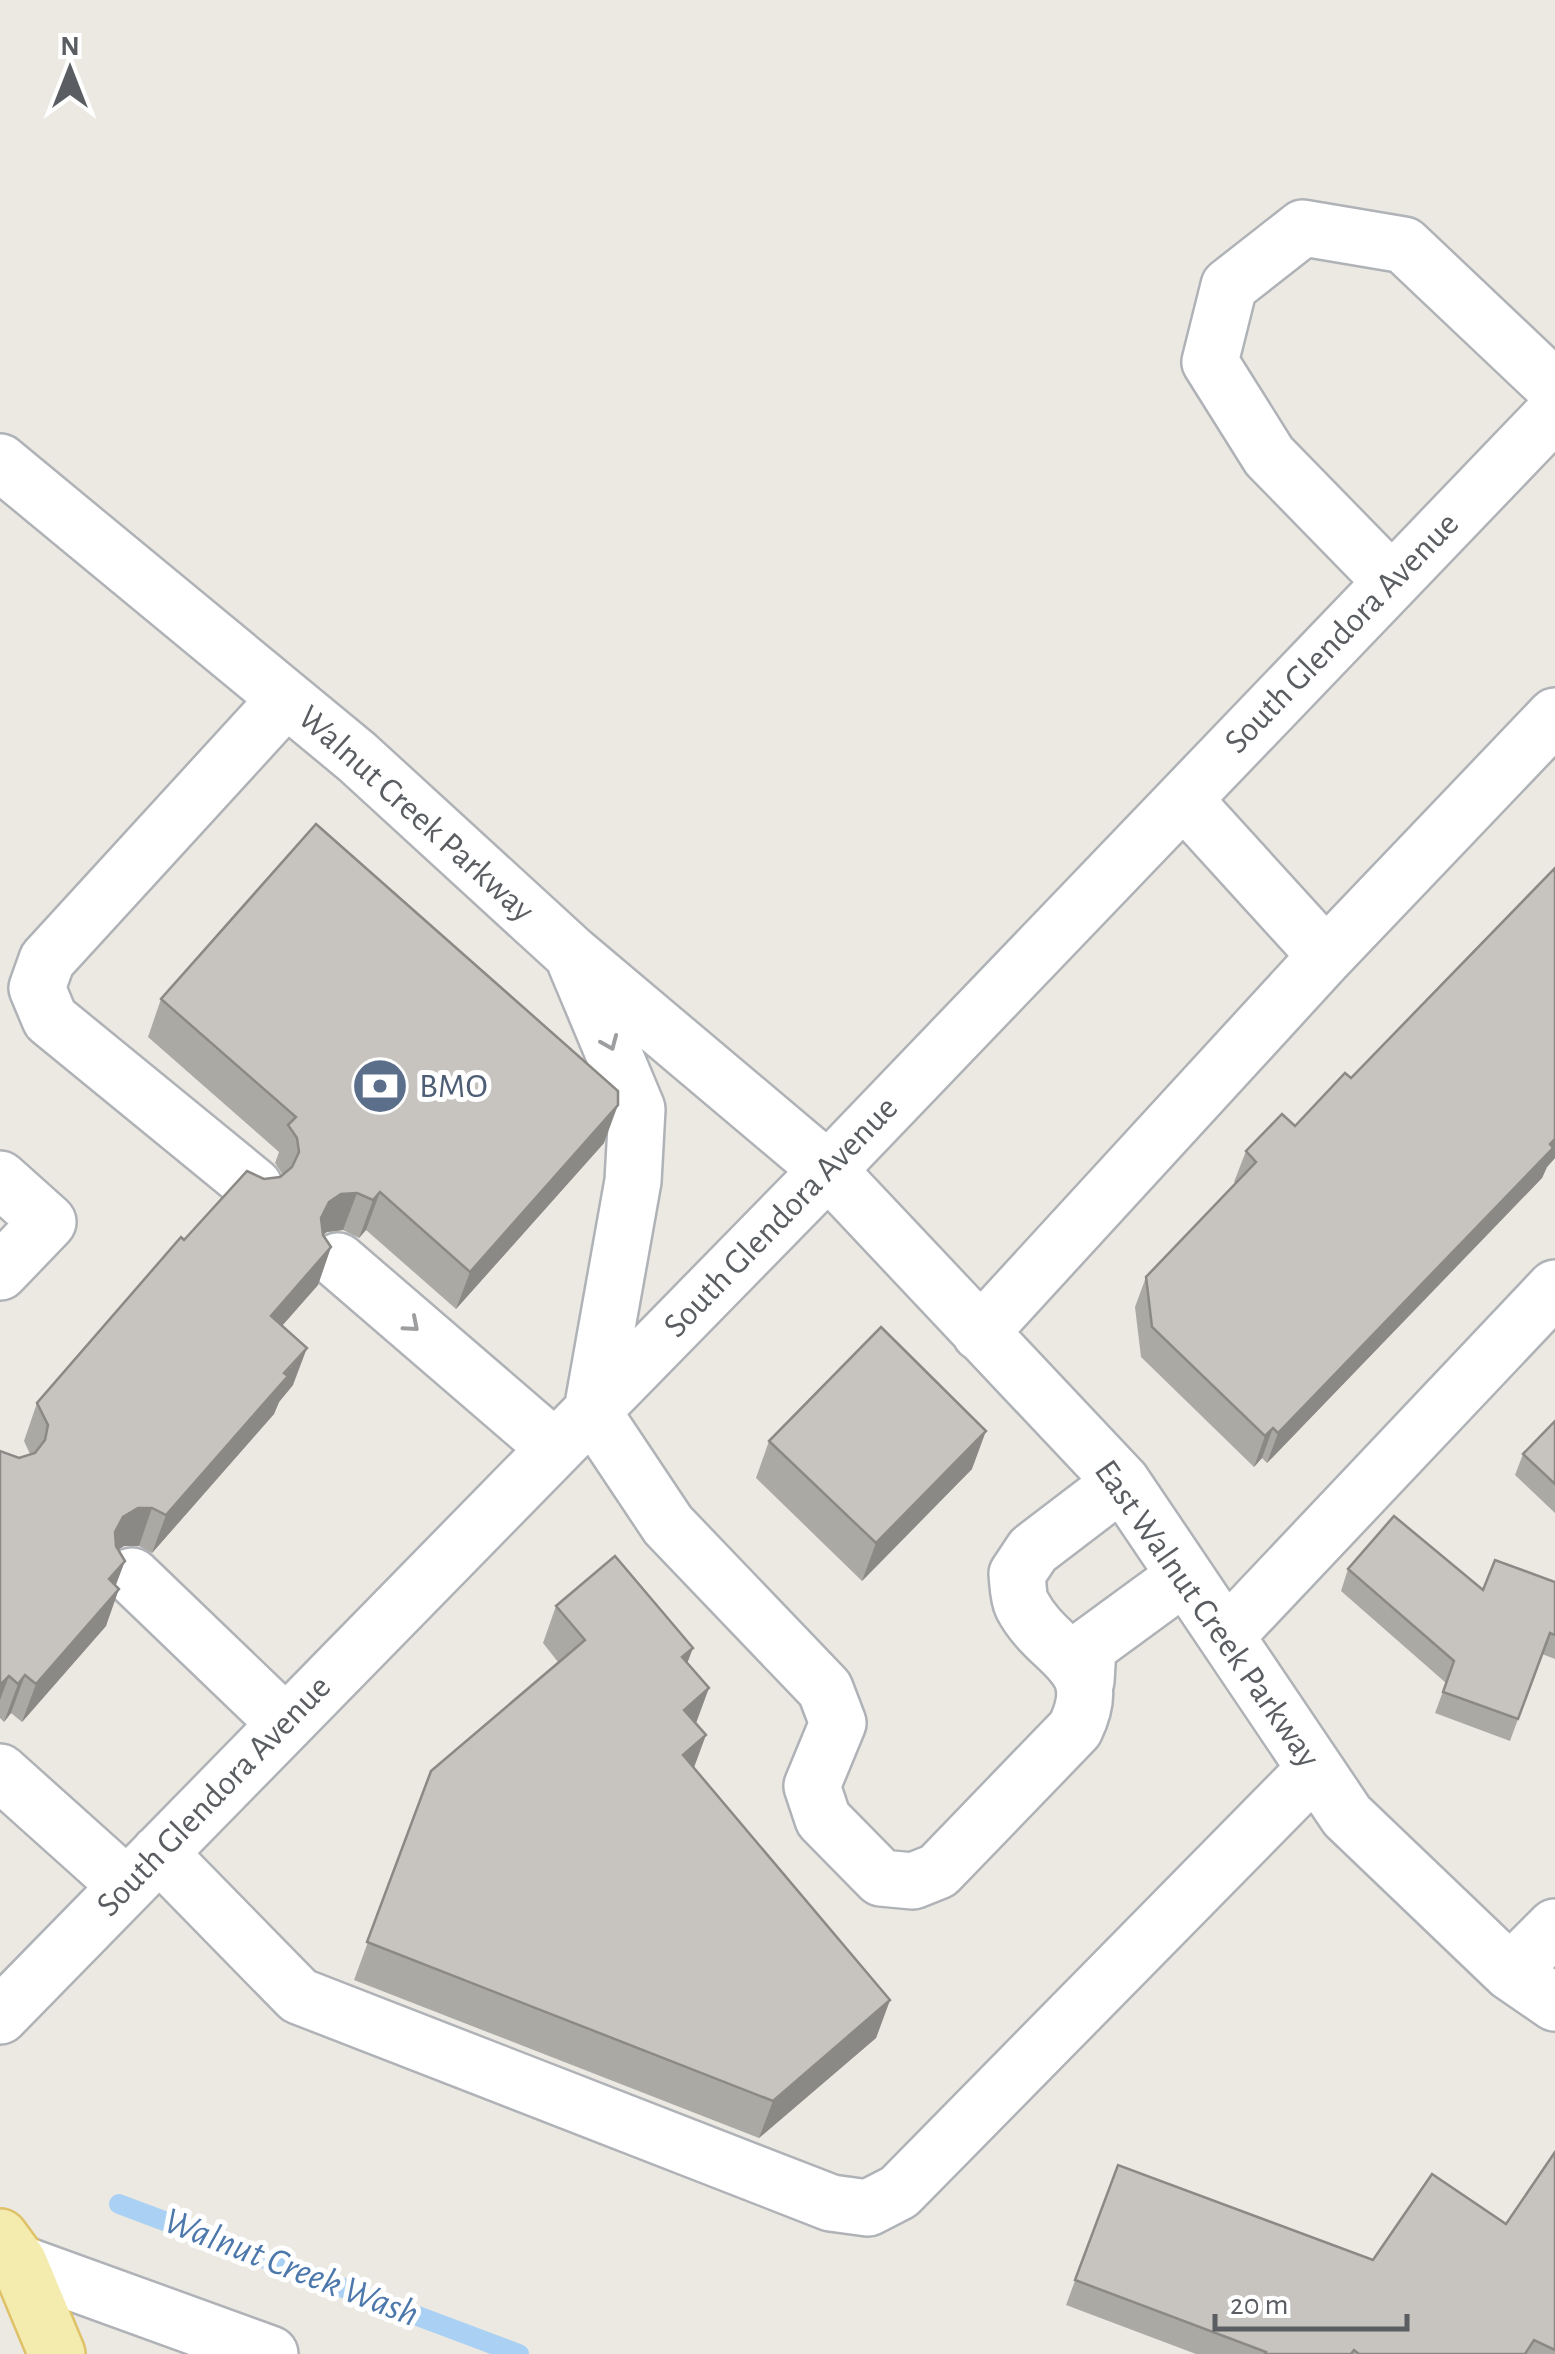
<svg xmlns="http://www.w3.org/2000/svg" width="1555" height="2354" font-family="'Alegreya Sans',sans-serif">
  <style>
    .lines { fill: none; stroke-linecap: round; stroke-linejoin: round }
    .stream { stroke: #aad1f4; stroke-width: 20 }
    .minor-casing { stroke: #afb2b6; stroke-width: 60 }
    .major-casing { stroke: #dfc168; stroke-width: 60 }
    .minor { stroke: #fff; stroke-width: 55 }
    .major { stroke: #f4ebae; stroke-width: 55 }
    .wall { fill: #aba9a4 }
    .shaded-wall { fill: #8b8986 }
    .building { fill: #c7c4bf; stroke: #8b8986; stroke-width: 2.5 }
    .oneway { stroke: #9c9ea0 }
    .labels { text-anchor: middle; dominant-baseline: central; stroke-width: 10; stroke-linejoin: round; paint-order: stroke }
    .street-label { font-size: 35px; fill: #5a5d61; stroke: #fff }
    .service-label { font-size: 35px; fill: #4e5e75; stroke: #fff; text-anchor: start }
    .water-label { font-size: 38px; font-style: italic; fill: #4d78ab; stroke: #fff }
  </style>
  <rect width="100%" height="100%" fill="#ebe9e2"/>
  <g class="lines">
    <!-- stream -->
    <path class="stream" d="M 119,2204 L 519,2354"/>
    <!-- minor casing -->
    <g class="minor-casing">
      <path id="minor" d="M 0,462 L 357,757 L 572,954 L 828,1170 L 1122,1482 L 1347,1816 L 1510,1972 L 1555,2003
        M 1392,582 L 1269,456 L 1210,362 L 1229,286 L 1303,228 L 1404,245 L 1555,388
        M 1184,800 L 1326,956 L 1555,716
        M 575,961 L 637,1109 L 633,1181 L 592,1411 L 668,1525 L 825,1689 L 838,1723 L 812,1786 L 823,1819 L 881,1878 L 913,1881 L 938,1871 L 1075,1729 C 1108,1661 1049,1657 1022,1605 C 1018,1597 1018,1583 1017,1574 L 1033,1550 L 1122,1482
        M 0,1179 L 48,1222 L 0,1272
        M 254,1186 L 50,1019 L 37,988 L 47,960 L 286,699
        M 338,1261 L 555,1448
        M 980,1333 L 1326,956
        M 132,1576 L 286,1724
        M 1226,1636 L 1555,1288
        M 1086,1681 L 1088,1647 L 1185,1576
        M 0,1772 L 127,1886
        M 159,1853 L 299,1996 L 831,2203 L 868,2208 L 899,2192 L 1315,1769
        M 1510,1972 L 1555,1927
        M 0,2016 L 828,1170 L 1555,412
        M 19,2263 L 270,2354"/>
    </g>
    <!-- major casing -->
    <g class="major-casing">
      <path id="major" d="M 0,2237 L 19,2263 L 57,2354"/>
    </g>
    <!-- minor -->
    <use href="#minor" class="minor"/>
    <!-- major -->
    <use href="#major" class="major"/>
  </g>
  <!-- wall -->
  <path class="wall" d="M 1555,868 L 1555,1158 L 1547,1167 L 1542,1178 L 1267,1463 L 1262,1458 L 1254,1467 L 1141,1357 L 1135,1307 L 1146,1277 L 1236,1183 L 1234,1182 L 1246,1151 L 1295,1126 L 1351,1078 Z
    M 161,999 L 604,1143 L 456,1309 L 366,1230 L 359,1238 L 343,1230 L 327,1232 L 323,1235 L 331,1247 L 318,1285 L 282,1326 L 293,1385 L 279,1402 L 274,1414 L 152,1553 L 139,1546 L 124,1546 L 118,1550 L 116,1585 L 106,1626 L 22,1722 L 11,1713 L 4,1722 L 0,1718 L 0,1451 L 19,1458 L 30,1454 L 24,1441 L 37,1403 L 184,1240 L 264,1179 L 280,1177 L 283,1175 L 275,1163 L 279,1152 L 148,1037 Z
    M 1555,1421 L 1555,1513 L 1515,1475 L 1523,1454 Z
    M 769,1441 L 972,1469 L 862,1581 L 756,1478 Z
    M 1348,1569 L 1483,1590 L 1555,1582 L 1555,1659 L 1542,1654 L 1510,1741 L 1435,1713 L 1446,1683 L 1341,1591 Z
    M 556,1606 L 687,1663 L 696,1724 L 694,1768 L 890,2000 L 876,2038 L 759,2138 L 354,1980 L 431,1771 L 558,1662 L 543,1643 Z
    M 1555,2152 L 1555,2354 L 1196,2354 L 1066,2305 L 1118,2165 L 1373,2260 L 1506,2224 Z"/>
  <!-- shaded-wall -->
  <path class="shaded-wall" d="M 618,1105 L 604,1143 L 456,1309 L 470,1272 Z
    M 1555,1139 L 1555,1158 L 1547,1167 L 1542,1178 L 1267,1463 L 1278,1433 Z
    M 380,1192 L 366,1230 L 359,1238 L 373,1200 Z
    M 357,1193 L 343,1230 L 327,1232 L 315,1240 L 321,1218 L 329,1202 L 341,1194 Z
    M 331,1247 L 318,1285 L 257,1354 L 271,1316 Z
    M 307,1348 L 293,1385 L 279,1402 L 274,1414 L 152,1553 L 166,1515 Z
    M 1273,1428 L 1262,1458 L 1254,1467 L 1265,1436 Z
    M 986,1431 L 972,1469 L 862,1581 L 876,1543 Z
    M 138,1508 L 152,1508 L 139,1546 L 124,1546 L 109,1555 L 115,1532 L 123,1517 Z
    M 125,1561 L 111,1598 L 119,1589 L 106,1626 L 22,1722 L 36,1684 L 109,1579 Z
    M 693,1648 L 679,1685 L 682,1657 Z
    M 25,1675 L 11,1713 L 4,1722 L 18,1684 Z
    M 9,1676 L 0,1700 L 0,1685 Z
    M 709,1688 L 695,1726 L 684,1710 Z
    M 706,1735 L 692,1773 L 683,1755 Z
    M 890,2000 L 876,2038 L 759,2138 L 773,2101 Z"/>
  <!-- building -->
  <path class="building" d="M 316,824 L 618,1091 L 618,1105 L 470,1272 L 380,1192 L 373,1200 L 357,1193 L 341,1194 L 329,1202 L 321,1218 L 323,1235 L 331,1247 L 271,1316 L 307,1348 L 284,1373 L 288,1376 L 166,1515 L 152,1508 L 138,1508 L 123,1517 L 115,1532 L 116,1546 L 125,1561 L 109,1579 L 119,1589 L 36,1684 L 25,1675 L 18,1684 L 9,1676 L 0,1685 L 0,1451 L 19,1458 L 35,1453 L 45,1440 L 48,1425 L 37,1403 L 181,1237 L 184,1240 L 247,1171 L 264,1179 L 280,1177 L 292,1167 L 299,1152 L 297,1138 L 288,1125 L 296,1117 L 161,999 Z
    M 1555,868 L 1555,1139 L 1550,1144 L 1553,1148 L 1278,1433 L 1273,1428 L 1265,1436 L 1152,1327 L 1146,1277 L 1256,1162 L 1246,1151 L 1282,1114 L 1295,1126 L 1345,1073 L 1351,1078 Z
    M 881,1327 L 986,1431 L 876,1543 L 769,1441 Z
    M 1555,1421 L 1555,1484 L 1523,1454 Z
    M 1394,1516 L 1483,1590 L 1495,1560 L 1555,1582 L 1555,1635 L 1550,1633 L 1518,1719 L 1443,1692 L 1454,1661 L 1348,1569 Z
    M 615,1556 L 693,1648 L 682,1657 L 709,1688 L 684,1710 L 706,1735 L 683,1755 L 890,2000 L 773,2101 L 367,1942 L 431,1771 L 585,1640 L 556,1606 Z
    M 1555,2152 L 1555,2350 L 1534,2340 L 1525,2354 L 1359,2354 L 1354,2350 L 1351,2354 L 1265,2354 L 1266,2352 L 1075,2280 L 1118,2165 L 1373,2260 L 1432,2174 L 1506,2224 Z"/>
  <!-- one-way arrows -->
  <defs><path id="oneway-chevron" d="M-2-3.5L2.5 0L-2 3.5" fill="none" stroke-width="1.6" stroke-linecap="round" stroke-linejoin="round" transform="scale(2.5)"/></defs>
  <g class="oneway">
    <use href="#oneway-chevron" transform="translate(610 1043) rotate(67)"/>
    <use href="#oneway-chevron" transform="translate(412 1325) rotate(41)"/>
  </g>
  <!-- icons -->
  <defs>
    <g id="bank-disc" transform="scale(2.875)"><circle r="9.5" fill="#5c6f8a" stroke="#fff"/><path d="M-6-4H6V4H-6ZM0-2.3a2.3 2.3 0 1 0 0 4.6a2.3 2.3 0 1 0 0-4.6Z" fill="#fff"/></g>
  </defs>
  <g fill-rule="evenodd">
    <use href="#bank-disc" x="380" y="1086"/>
  </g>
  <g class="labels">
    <!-- street labels -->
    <g class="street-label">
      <text transform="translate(1342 633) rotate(-46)">South Glendora Avenue</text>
      <text transform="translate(416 814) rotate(42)">Walnut Creek Parkway</text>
      <text transform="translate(781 1217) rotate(-46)">South Glendora Avenue</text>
      <text transform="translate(1207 1614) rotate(55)">East Walnut Creek Parkway</text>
      <text transform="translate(214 1796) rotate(-46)">South Glendora Avenue</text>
    </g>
    <!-- service labels -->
    <g class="service-label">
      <text x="419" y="1086">BMO</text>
    </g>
    <!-- water labels -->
    <g class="water-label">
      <text transform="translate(291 2268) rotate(21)">Walnut Creek Wash</text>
    </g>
  </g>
  <!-- north arrow -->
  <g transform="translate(70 70)" stroke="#ffffff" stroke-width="8" paint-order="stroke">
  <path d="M0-8L18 38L0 25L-18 38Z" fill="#5a5d61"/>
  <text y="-15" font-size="28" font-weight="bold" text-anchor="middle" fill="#5a5d61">N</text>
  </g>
  <!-- scale -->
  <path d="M1215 2314v15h192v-15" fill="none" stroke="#5a5d61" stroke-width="5"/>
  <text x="1230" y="2314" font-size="30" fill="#5a5d61" stroke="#ffffff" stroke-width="8" paint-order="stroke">20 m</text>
</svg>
